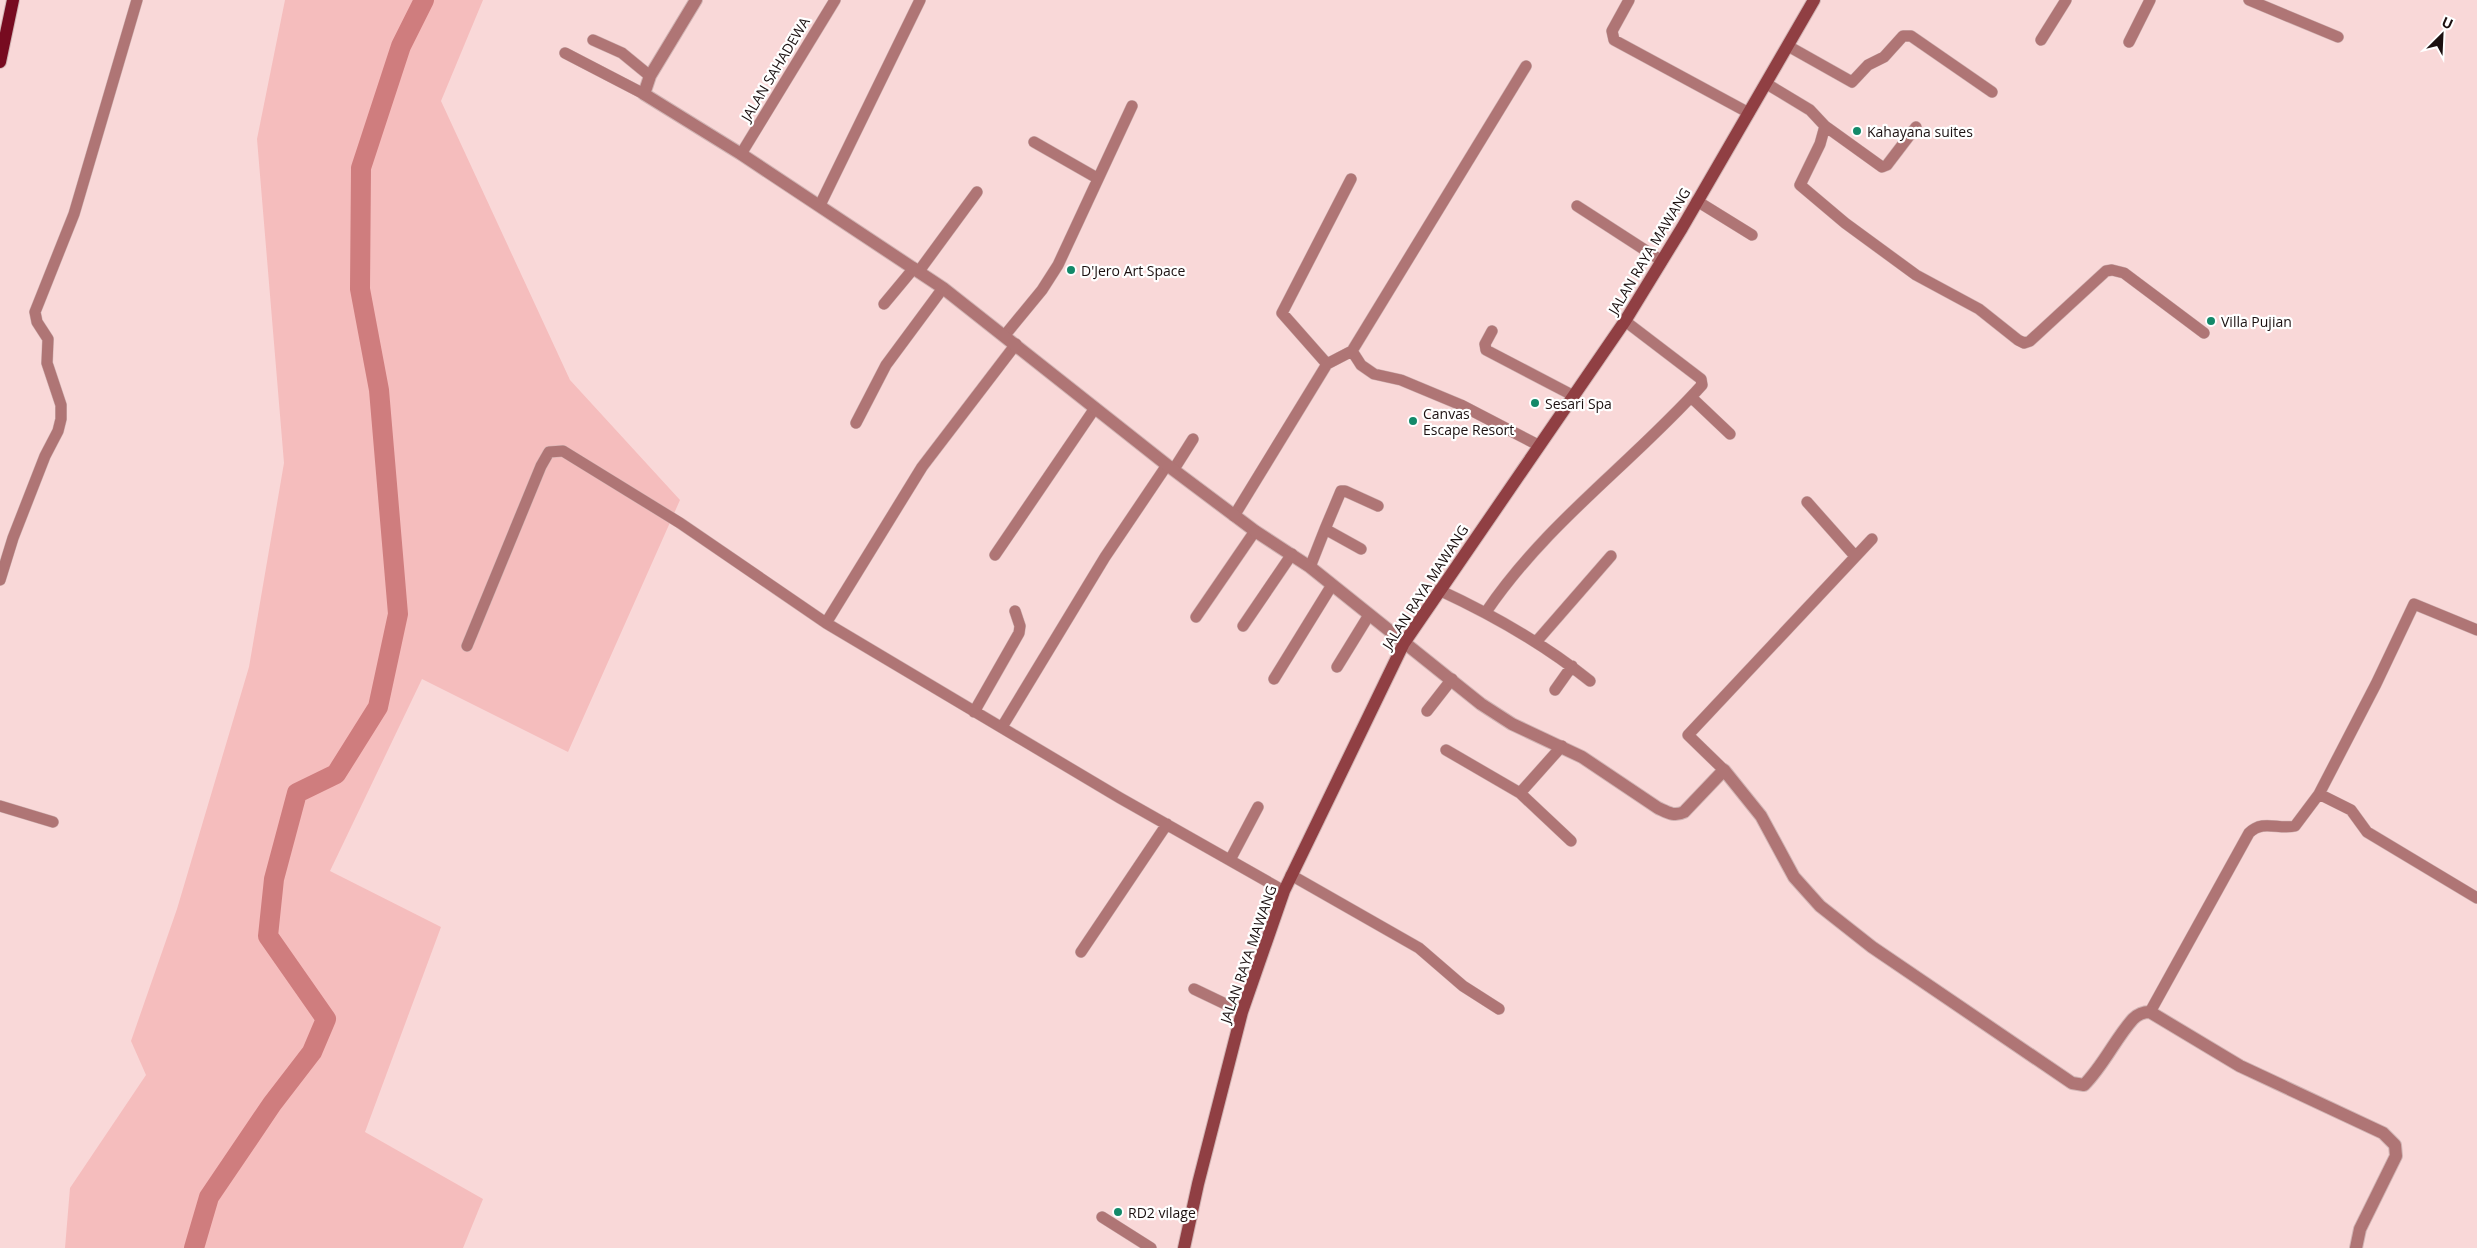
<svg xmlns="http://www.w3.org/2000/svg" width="2477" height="1248" font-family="'Open Sans',sans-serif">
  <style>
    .green { fill: #f5bdbd }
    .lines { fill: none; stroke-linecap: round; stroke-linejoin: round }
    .river { stroke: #cf7d7e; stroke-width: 20 }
    .minor-casing { stroke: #d1b4b4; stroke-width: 12 }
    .tertiary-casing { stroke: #d1b4b4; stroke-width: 14 }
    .secondary-casing { stroke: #d1b4b4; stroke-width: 14 }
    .primary-casing { stroke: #d1b4b4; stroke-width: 14 }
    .minor { stroke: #af7575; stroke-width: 11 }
    .tertiary { stroke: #af7575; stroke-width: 12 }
    .secondary { stroke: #903f43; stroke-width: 12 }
    .primary { stroke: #770b20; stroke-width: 12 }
    .poi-dot { fill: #138969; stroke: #fff; stroke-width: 2 }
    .labels { text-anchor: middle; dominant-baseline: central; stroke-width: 4.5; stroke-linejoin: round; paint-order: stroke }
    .street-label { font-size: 14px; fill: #1b1010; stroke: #fff }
    .poi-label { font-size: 14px; fill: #1b1010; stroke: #fff; text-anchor: start }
  </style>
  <rect width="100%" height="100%" fill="#f9d8d8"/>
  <!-- green -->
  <path class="green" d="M 285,0 L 483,0 L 441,101 L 570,380 L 680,500 L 568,752 L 422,679 L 330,871 L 441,927 L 365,1132 L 483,1199 L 463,1248 L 65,1248 L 70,1188 L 146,1075 L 131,1041 L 177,909 L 249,667 L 284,463 L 257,139 Z"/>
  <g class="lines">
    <!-- river -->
    <path class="river" d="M 194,1248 L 209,1197 L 272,1104 L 312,1052 L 326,1019 L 268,936 L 274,879 L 297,793 L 336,774 L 378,707 L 398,614 L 379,390 L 360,289 L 361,168 L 401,46 L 424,0"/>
    <!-- minor casing -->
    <g class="minor-casing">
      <path id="minor" d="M 1629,0 L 1612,31 L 1614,40 L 1749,113
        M 2249,0 L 2338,37
        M 593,40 L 622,53 L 650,76
        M 2041,40 L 2066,0
        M 2129,42 L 2150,0
        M 1788,46 L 1852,82 L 1868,65 L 1884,57 L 1903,36 L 1911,36 L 1992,92
        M 565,53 L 644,94
        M 1767,84 L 1810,110 L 1825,126 L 1820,144 L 1800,185 L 1845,223 L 1916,275 L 1979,309 L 2018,340 L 2024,343 L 2030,341 L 2106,271 L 2112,270 L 2124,273 L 2204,333
        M 1825,126 L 1882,167 L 1887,165 L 1916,127
        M 1034,142 L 1097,178
        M 741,154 L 835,0
        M 1697,201 L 1752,235
        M 820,205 L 920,0
        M 1577,206 L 1662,261
        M 919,271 L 977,192
        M 884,304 L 914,268
        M 1492,331 L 1485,344 L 1486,350 L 1574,396
        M 1005,335 L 1042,290 L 1058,265 L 1132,106
        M 1352,351 L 1361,365 L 1374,374 L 1401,380 L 1461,405 L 1538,445
        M 1327,364 L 1282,313 L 1351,179
        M 1691,397 L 1730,434
        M 856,423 L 886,365 L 943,288
        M 1174,469 L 1193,439
        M 1807,502 L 1855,556
        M 1234,516 L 1327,364 L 1352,351 L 1526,66
        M 1325,529 L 1341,491 L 1345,491 L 1378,506
        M 995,555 L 1095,408
        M 1310,567 L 1325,529 L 1361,549
        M 0,580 L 13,538 L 45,456 L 58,431 L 61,419 L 61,405 L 47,363 L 48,339 L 37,322 L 35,312 L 74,214 L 137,0
        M 1439,590 C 1493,615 1544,644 1590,681
        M 1486,612 C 1547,522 1631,464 1702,385 L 1701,379 L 1625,321
        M 1196,617 L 1255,531
        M 826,623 L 922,467 L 1016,344
        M 1243,626 L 1292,554
        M 1536,642 L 1611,556
        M 467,646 L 541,466 L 549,452 L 563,451 L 680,523 L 826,623 L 1120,798 L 1284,891
        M 1337,667 L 1369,615
        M 1274,679 L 1332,585
        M 1555,690 L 1572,666
        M 1427,711 L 1452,679
        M 974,712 L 1019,633 L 1020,626 L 1015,611
        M 1002,727 L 1105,557 L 1167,465
        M 1446,750 L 1520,793 L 1571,841
        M 1724,770 L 1688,735 L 1872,539
        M 1520,793 L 1562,746
        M 2319,794 L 2351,810 L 2367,832 L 2477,898
        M 0,806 L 53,822
        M 1230,860 L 1258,807
        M 1291,875 L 1419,948 L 1463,986 L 1499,1009
        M 1081,952 L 1167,824
        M 1194,989 L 1242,1012
        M 2150,1012 L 2249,833 C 2263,819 2278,830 2295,826 L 2319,794 L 2376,684 L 2414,604 L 2477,630
        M 1102,1217 L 1151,1248"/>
    </g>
    <!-- tertiary casing -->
    <g class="tertiary-casing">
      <path id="tertiary" d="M 696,0 L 650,76 L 644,94 L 741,154 L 943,288 L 1167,465 L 1255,531 L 1310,567 L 1481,704 L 1512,724 L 1582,757 L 1658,808 C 1667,812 1674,817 1684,812 L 1724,770 L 1761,816 L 1794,877 L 1820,906 L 1872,947 L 2072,1083 L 2084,1085 C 2104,1065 2115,1039 2133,1019 C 2138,1014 2144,1012 2150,1012 L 2240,1066 L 2383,1133 L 2395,1145 L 2396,1156 L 2360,1229 L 2356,1248"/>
    </g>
    <!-- secondary casing -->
    <g class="secondary-casing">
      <path id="secondary" d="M 1184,1248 L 1198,1184 L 1242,1012 L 1284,891 L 1404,643 L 1625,321 L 1682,228 L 1814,0"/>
    </g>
    <!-- primary casing -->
    <g class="primary-casing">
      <path id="primary" d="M 0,62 L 13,0"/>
    </g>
    <!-- minor -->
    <use href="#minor" class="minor"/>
    <!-- tertiary -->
    <use href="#tertiary" class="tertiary"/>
    <!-- secondary -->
    <use href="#secondary" class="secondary"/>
    <!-- primary -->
    <use href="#primary" class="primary"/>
  </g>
  <!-- markers -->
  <g class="poi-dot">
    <circle cx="1857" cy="131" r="5"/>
    <circle cx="1071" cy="270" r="5"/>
    <circle cx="2211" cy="321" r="5"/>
    <circle cx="1535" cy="403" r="5"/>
    <circle cx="1413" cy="421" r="5"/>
    <circle cx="1118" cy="1212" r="5"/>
  </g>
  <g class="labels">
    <!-- street labels -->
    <g class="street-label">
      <text transform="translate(775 69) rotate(-59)">JALAN SAHADEWA</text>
      <text transform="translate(1649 251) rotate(-59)">JALAN RAYA MAWANG</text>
      <text transform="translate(1425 587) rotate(-57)">JALAN RAYA MAWANG</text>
      <text transform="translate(1248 954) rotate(-71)">JALAN RAYA MAWANG</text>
    </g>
    <!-- poi labels -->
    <g class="poi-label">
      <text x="1867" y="131">Kahayana suites</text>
      <text x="1081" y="270">D'Jero Art Space</text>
      <text x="2221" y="321">Villa Pujian</text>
      <text x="1545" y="403">Sesari Spa</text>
      <text x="1423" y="413">Canvas<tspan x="1423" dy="16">Escape Resort</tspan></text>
      <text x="1128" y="1212">RD2 vilage</text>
    </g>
  </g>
  <!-- north arrow -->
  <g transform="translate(2442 35) rotate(24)" stroke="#ffffff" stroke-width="4" paint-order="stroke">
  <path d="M0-4L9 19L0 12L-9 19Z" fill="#1b1010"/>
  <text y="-8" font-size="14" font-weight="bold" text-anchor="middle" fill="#1b1010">U</text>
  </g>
</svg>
